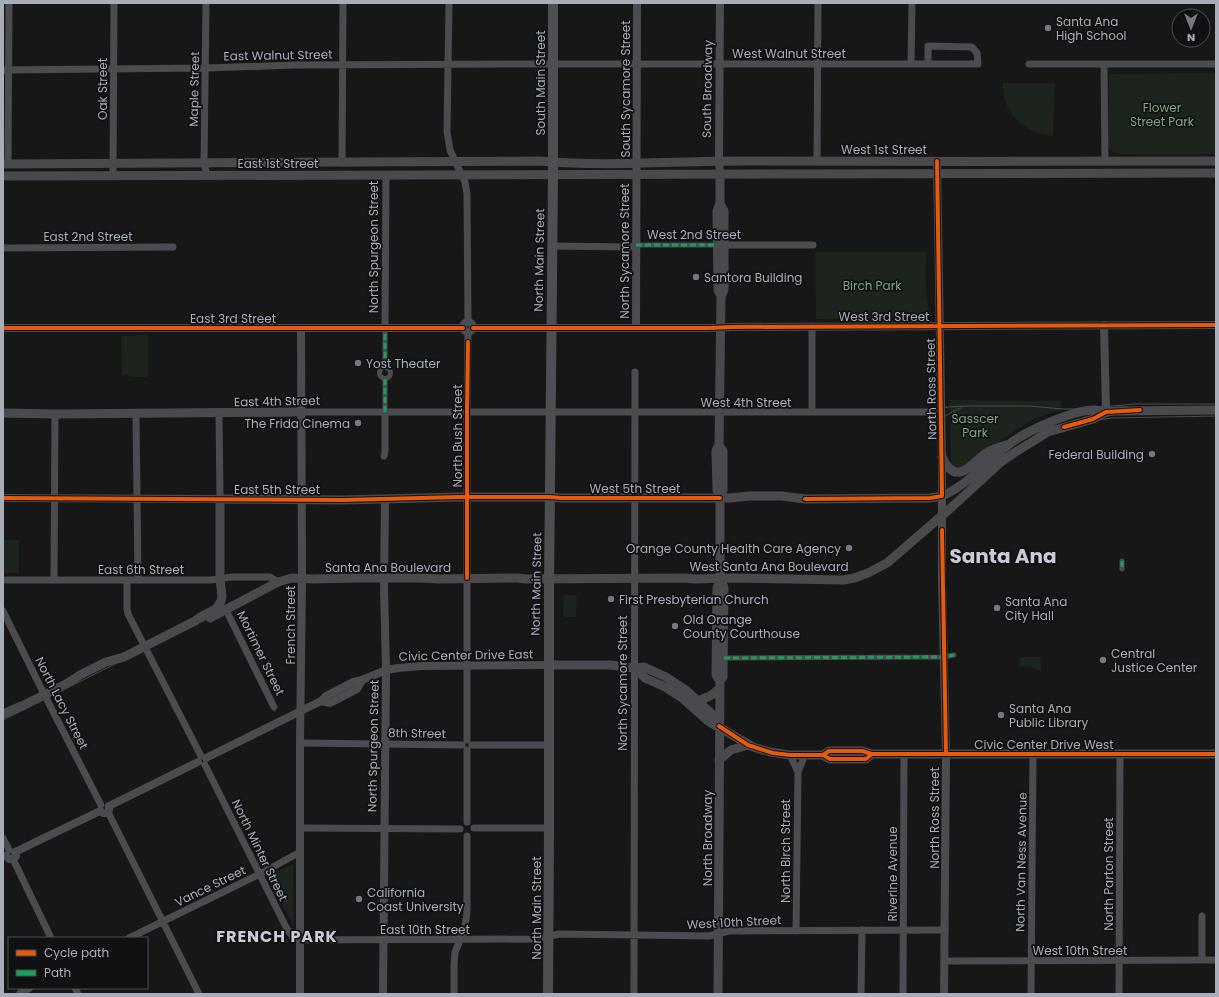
<svg xmlns="http://www.w3.org/2000/svg" width="1219" height="997" font-family="Poppins,sans-serif">
  <style>
    .green { fill: #1d241e }
    .lines { fill: none; stroke-linecap: round; stroke-linejoin: round }
    .pedestrian { stroke: #4b4c50; stroke-width: 5 }
    .minor { stroke: #4b4c50; stroke-width: 7 }
    .tertiary { stroke: #4b4c50; stroke-width: 8 }
    .secondary { stroke: #4a4a4e; stroke-width: 9 }
    .primary { stroke: #4d4f52; stroke-width: 10 }
    .tram { stroke: #4b4c4f; stroke-width: 1 }
    .quiet { stroke: #1a9f57; stroke-width: 3; stroke-dasharray: 6 3; stroke-linecap: butt }
    .cycleway-casing { stroke: #111113; stroke-width: 6 }
    .cycleway { stroke: #e8590c; stroke-width: 4 }
    .poi-dot { fill: #757880; stroke: #111113; stroke-width: 1.5 }
    .labels { text-anchor: middle; dominant-baseline: central; stroke-width: 3.5; stroke-linejoin: round; paint-order: stroke }
    .poi-label { font-size: 12px; fill: #a8adb8; stroke: #111113; text-anchor: start }
    .street-label { font-size: 12px; fill: #a8adb8; stroke: #111113 }
    .park-label { font-size: 12px; fill: #7fa381; stroke: #111113 }
    .district-label { font-size: 16px; font-weight: bold; letter-spacing: 1px; fill: #c9ccd4; stroke: #111113 }
    .town-label { font-size: 20px; font-weight: bold; fill: #c9ccd4; stroke: #111113 }
  </style>
  <rect width="100%" height="100%" fill="#171717"/>
  <!-- green -->
  <path class="green" d="M 1216,73 L 1216,154 L 1118,154 C 1113,153 1111,151 1108,147 L 1109,74 Z
    M 1003,83 L 1055,83 L 1053,136 C 1025,133 1002,113 1003,83 Z
    M 815,252 L 926,252 C 926,268 925,284 927,299 C 927,304 931,311 929,315 C 927,318 924,318 921,318 L 816,319 Z
    M 138,335 L 146,335 L 148,337 L 148,377 L 130,377 L 129,375 L 122,375 L 121,336 L 136,336 Z
    M 950,400 L 1062,401 L 1060,411 L 1047,414 L 1030,421 L 1000,441 L 989,446 L 961,469 L 955,468 L 951,464 Z
    M 3,540 L 19,540 L 19,573 L 3,573 Z
    M 564,595 L 577,595 L 576,617 L 563,617 Z
    M 1020,657 L 1041,657 L 1041,672 L 1032,667 L 1019,666 Z
    M 293,864 L 294,927 L 267,877 Z"/>
  <g class="lines">
    <!-- pedestrian -->
    <path class="pedestrian" d="M 636,245 L 717,245
      M 385,367 L 385,328
      M379.5 373a5.5 5.5 0 1 1 11 0a5.5 5.5 0 1 1-11 0Z
      M 385,412 L 385,379
      M 1122,561 L 1122,569
      M 724,658 L 944,657 L 954,655"/>
    <!-- minor -->
    <path class="minor" d="M 206,3 L 204,163 L 207,176
      M 449,3 L 447,131 L 450,150 L 465,182 L 467,194 L 468,322
      M 911,64 L 912,3
      M 1029,64 L 1216,64
      M 1104,64 L 1105,161
      M 3,70 L 206,68 L 295,65 L 536,64 L 978,64 L 977,53 L 972,47 L 928,46 L 928,64
      M 817,161 L 818,3
      M 342,163 L 343,3
      M 8,164 L 9,3
      M 113,176 L 114,3
      M 720,245 L 813,245
      M 552,246 L 630,247 L 636,245
      M 3,248 L 173,247
      M 385,328 L 386,175
      M 302,412 L 941,412
      M 812,412 L 812,326
      M 219,413 L 220,499
      M 136,414 L 138,580
      M 384,456 L 385,452 L 385,412
      M 3,580 L 211,580 L 232,577 L 270,577 L 278,582
      M 54,580 L 55,414
      M 127,580 L 127,609 L 128,614 L 201,756
      M 226,610 L 274,707
      M 3,611 L 41,688 L 101,805
      M 467,740 L 467,411 L 468,332
      M 300,743 L 462,745
      M 472,745 L 549,745
      M 790,755 L 798,772
      M 205,765 L 287,929 L 292,936 L 300,940 L 539,939 L 559,934 L 709,936 L 729,931 L 945,930
      M 108,812 L 199,994
      M 467,822 L 467,750
      M 300,828 L 460,829
      M 474,828 L 549,828
      M 3,838 L 9,850
      M 13,859 L 51,938
      M 796,931 L 798,772 L 805,755
      M 129,938 L 260,874 L 300,852
      M 1202,960 L 1202,916
      M 945,961 L 1216,960
      M 75,988 L 78,994
      M 20,993 L 30,988
      M 454,994 L 454,965 L 455,952 L 464,931 L 467,913 L 467,836
      M 634,994 L 635,372
      M 861,994 L 862,930
      M 903,994 L 904,755
      M 1031,994 L 1033,754
      M 1119,994 L 1120,754"/>
    <!-- tertiary -->
    <path class="tertiary" d="M 937,161 L 942,462 L 942,579 L 946,754 L 944,994
      M 720,174 L 719,161 L 720,3
      M463 327a5 5 0 1 1 10 0a5 5 0 1 1-10 0Z
      M 1104,325 L 1106,412
      M 3,328 L 463,328
      M 473,328 L 709,328 L 732,327 L 1216,325
      M 636,328 L 637,3
      M 3,498 L 220,499
      M 321,701 L 330,703 L 357,689 L 362,680
      M 206,758 L 321,701 L 326,696 L 353,682 L 362,680 L 386,670 L 398,668 L 422,666 L 548,665
      M 109,806 L 198,762
      M 100,811 L 103,813 L 107,813 L 109,810 L 109,806
      M 15,852 L 100,811
      M 6,856 L 9,859 L 13,859 L 16,856 L 15,852
      M 300,994 L 300,743 L 302,579 L 301,328
      M 383,994 L 386,670 L 384,588 L 385,499"/>
    <!-- secondary -->
    <path class="secondary" d="M 3,164 L 539,161 C 607,167 675,161 743,161 C 901,162 1058,161 1216,161
      M 720,174 L 720,203 L 717,211 L 718,290 L 721,296 L 719,445 L 716,451 L 717,490 L 720,498
      M 3,176 L 1216,173
      M 720,203 L 724,211 L 724,290 L 721,296
      M 3,413 L 55,414 L 302,412
      M 719,445 L 723,451 L 723,490 L 720,498 L 720,573 L 721,579 L 724,588 L 723,672 L 723,677 L 720,681
      M 942,457 C 956,487 969,466 986,453 C 992,449 999,447 1006,445
      M 210,618 L 278,582 L 292,578 L 311,579 L 357,578 L 420,578 L 439,579 L 517,578 L 526,579 L 685,578 L 695,579 L 731,578 L 843,580 L 854,578 L 868,573 L 887,563 L 953,506 L 1001,462 L 1014,453 L 1048,432 L 1093,419 L 1106,412 L 1115,411 L 1216,410
      M 548,665 L 610,665 L 634,668 L 644,667 L 666,677 L 687,691 L 711,713 L 718,725
      M 634,668 L 645,678 L 665,687 L 682,698 L 708,721 L 753,747 L 770,752 L 790,755 L 823,755 L 829,751 L 862,751 L 872,754 L 1216,754
      M 698,701 L 710,696 L 719,689
      M 3,714 L 24,705 L 66,684 L 80,675 L 106,662 L 124,657 L 195,621 L 202,616 L 216,609 L 221,601 L 222,596 L 220,579 L 220,499 L 343,500 L 460,497 L 550,497 L 561,498 L 730,498 L 749,496 L 782,496 L 805,499 L 930,498 C 934,497 938,497 942,496 C 966,486 987,462 1007,446 C 1023,432 1073,410 1094,410 C 1098,410 1102,411 1106,412
      M 823,755 L 830,759 L 866,759 L 872,754
      M 719,760 L 731,750 L 748,745
      M 718,994 L 720,681 L 716,675 L 717,588 L 721,579"/>
    <!-- primary -->
    <path class="primary" d="M 548,994 L 549,828 L 549,590 L 553,175 L 553,3"/>
    <!-- tram -->
    <path class="tram" d="M 935,522 L 938,517 L 939,511 L 939,426 C 942,415 952,412 961,408
      M 202,622 L 280,583 L 295,580 L 664,579 L 820,581 C 850,581 865,578 891,562 L 1006,461 L 1028,446 L 1045,436 L 1074,426 L 1092,421 L 1112,418 L 1216,416
      M 3,714 L 79,675 L 201,615 L 215,608 L 220,601 L 221,596 L 219,573 L 218,458 L 217,429 L 218,424 L 221,417 L 231,411 L 323,410 L 720,411 L 920,410 L 930,410 L 948,407 L 969,406 L 1029,406 L 1062,409 L 1080,409 L 1135,404 L 1216,404
      M 3,720 L 137,653"/>
    <!-- quiet -->
    <path class="quiet" d="M 636,245 L 717,245
      M 385,367 L 385,328
      M 385,412 L 385,379
      M 1122,561 L 1122,569
      M 724,658 L 944,657 L 954,655"/>
    <!-- cycleway casing -->
    <g class="cycleway-casing">
      <path id="cycleway" d="M 3,328 L 463,328
        M 473,328 L 709,328 L 732,327 L 1216,325
        M 1064,427 L 1093,419 L 1106,412 L 1140,410
        M 3,498 L 343,500 L 460,497 L 550,497 L 561,498 L 720,498
        M 805,499 L 930,498 L 942,496 L 937,161
        M 942,530 L 946,754
        M 467,578 L 467,411 L 468,342
        M 719,726 L 748,745 L 773,753 L 790,755 L 823,755 L 829,751 L 862,751 L 872,754 L 1216,754
        M 823,755 L 830,759 L 866,759 L 872,754"/>
    </g>
    <!-- cycleway -->
    <use href="#cycleway" class="cycleway"/>
  </g>
  <!-- markers -->
  <g class="poi-dot">
    <circle cx="1048" cy="28" r="4"/>
    <circle cx="696" cy="277" r="4"/>
    <circle cx="358" cy="363" r="4"/>
    <circle cx="358" cy="423" r="4"/>
    <circle cx="1152" cy="454" r="4"/>
    <circle cx="849" cy="548" r="4"/>
    <circle cx="611" cy="599" r="4"/>
    <circle cx="997" cy="608" r="4"/>
    <circle cx="675" cy="626" r="4"/>
    <circle cx="1103" cy="660" r="4"/>
    <circle cx="1001" cy="715" r="4"/>
    <circle cx="359" cy="899" r="4"/>
  </g>
  <g class="labels">
    <!-- poi labels -->
    <g class="poi-label">
      <text x="1056" y="21">Santa Ana<tspan x="1056" dy="14">High School</tspan></text>
      <text x="704" y="277">Santora Building</text>
      <text x="366" y="363">Yost Theater</text>
      <text x="350" y="423" text-anchor="end">The Frida Cinema</text>
      <text x="1144" y="454" text-anchor="end">Federal Building</text>
      <text x="841" y="548" text-anchor="end">Orange County Health Care Agency</text>
      <text x="619" y="599">First Presbyterian Church</text>
      <text x="1005" y="601">Santa Ana<tspan x="1005" dy="14">City Hall</tspan></text>
      <text x="683" y="619">Old Orange<tspan x="683" dy="14">County Courthouse</tspan></text>
      <text x="1111" y="653">Central<tspan x="1111" dy="14">Justice Center</tspan></text>
      <text x="1009" y="708">Santa Ana<tspan x="1009" dy="14">Public Library</tspan></text>
      <text x="367" y="892">California<tspan x="367" dy="14">Coast University</tspan></text>
    </g>
    <!-- street labels -->
    <g class="street-label">
      <text x="789" y="53">West Walnut Street</text>
      <text transform="translate(278 55) rotate(-1)">East Walnut Street</text>
      <text transform="translate(540 83) rotate(-90)">South Main Street</text>
      <text transform="translate(102 89) rotate(-90)">Oak Street</text>
      <text transform="translate(194 89) rotate(-89)">Maple Street</text>
      <text transform="translate(625 89) rotate(-90)">South Sycamore Street</text>
      <text transform="translate(707 89) rotate(-89)">South Broadway</text>
      <text x="884" y="149">West 1st Street</text>
      <text x="278" y="163">East 1st Street</text>
      <text x="694" y="234">West 2nd Street</text>
      <text x="88" y="236">East 2nd Street</text>
      <text transform="translate(373 247) rotate(-90)">North Spurgeon Street</text>
      <text transform="translate(624 251) rotate(-90)">North Sycamore Street</text>
      <text transform="translate(539 260) rotate(-89)">North Main Street</text>
      <text x="884" y="316">West 3rd Street</text>
      <text x="233" y="318">East 3rd Street</text>
      <text transform="translate(931 389) rotate(-91)">North Ross Street</text>
      <text transform="translate(277 401) rotate(-1)">East 4th Street</text>
      <text x="746" y="402">West 4th Street</text>
      <text transform="translate(457 436) rotate(-90)">North Bush Street</text>
      <text x="635" y="488">West 5th Street</text>
      <text x="277" y="489">East 5th Street</text>
      <text x="769" y="566">West Santa Ana Boulevard</text>
      <text x="388" y="567">Santa Ana Boulevard</text>
      <text x="141" y="569">East 6th Street</text>
      <text transform="translate(536 584) rotate(-89)">North Main Street</text>
      <text transform="translate(290 625) rotate(-90)">French Street</text>
      <text transform="translate(261 653) rotate(64)">Mortimer Street</text>
      <text transform="translate(466 655) rotate(-1)">Civic Center Drive East</text>
      <text transform="translate(622 683) rotate(-90)">North Sycamore Street</text>
      <text transform="translate(62 703) rotate(63)">North Lacy Street</text>
      <text transform="translate(417 733) rotate(1)">8th Street</text>
      <text x="1044" y="744">Civic Center Drive West</text>
      <text transform="translate(373 746) rotate(-89)">North Spurgeon Street</text>
      <text transform="translate(934 818) rotate(-90)">North Ross Street</text>
      <text transform="translate(707 838) rotate(-90)">North Broadway</text>
      <text transform="translate(260 850) rotate(64)">North Minter Street</text>
      <text transform="translate(785 851) rotate(-90)">North Birch Street</text>
      <text transform="translate(1021 862) rotate(-89)">North Van Ness Avenue</text>
      <text transform="translate(892 874) rotate(-90)">Riverine Avenue</text>
      <text transform="translate(1108 874) rotate(-90)">North Parton Street</text>
      <text transform="translate(210 886) rotate(-26)">Vance Street</text>
      <text transform="translate(536 908) rotate(-90)">North Main Street</text>
      <text transform="translate(734 922) rotate(-3)">West 10th Street</text>
      <text x="425" y="929">East 10th Street</text>
      <text x="1080" y="950">West 10th Street</text>
    </g>
    <!-- park labels -->
    <g class="park-label">
      <text x="1162" y="107">Flower<tspan x="1162" dy="14">Street Park</tspan></text>
      <text x="872" y="285">Birch Park</text>
      <text x="975" y="418">Sasscer<tspan x="975" dy="14">Park</tspan></text>
    </g>
    <!-- district labels -->
    <g class="district-label">
      <text x="277" y="936">FRENCH PARK</text>
    </g>
    <!-- town labels -->
    <g class="town-label">
      <text x="1003" y="556">Santa Ana</text>
    </g>
  </g>
  <!-- border -->
  <rect width="1219" height="997" fill="none" stroke="#a8adb8" stroke-width="8"/>
  <!-- legend -->
  <rect x="8" y="937" width="140" height="52" fill="#111113" stroke="#4d4f55"/>
  <rect x="16" y="950" width="20" height="6" fill="#e8590c" stroke="#4d4f55"/>
  <text x="44" y="957" font-size="12" fill="#a8adb8">Cycle path</text>
  <rect x="16" y="970" width="20" height="6" fill="#1a9f57" stroke="#4d4f55"/>
  <text x="44" y="977" font-size="12" fill="#a8adb8">Path</text>
  <!-- north arrow -->
  <g transform="translate(1191 28) rotate(180)"><circle r="19" fill="#111113" stroke="#4d4f55"/>
  <path d="M0-3L7 15L0 10L-7 15Z" fill="#757880"/>
  <text y="-6" font-size="11" font-weight="bold" text-anchor="middle" fill="#a8adb8">N</text>
  </g>
</svg>
